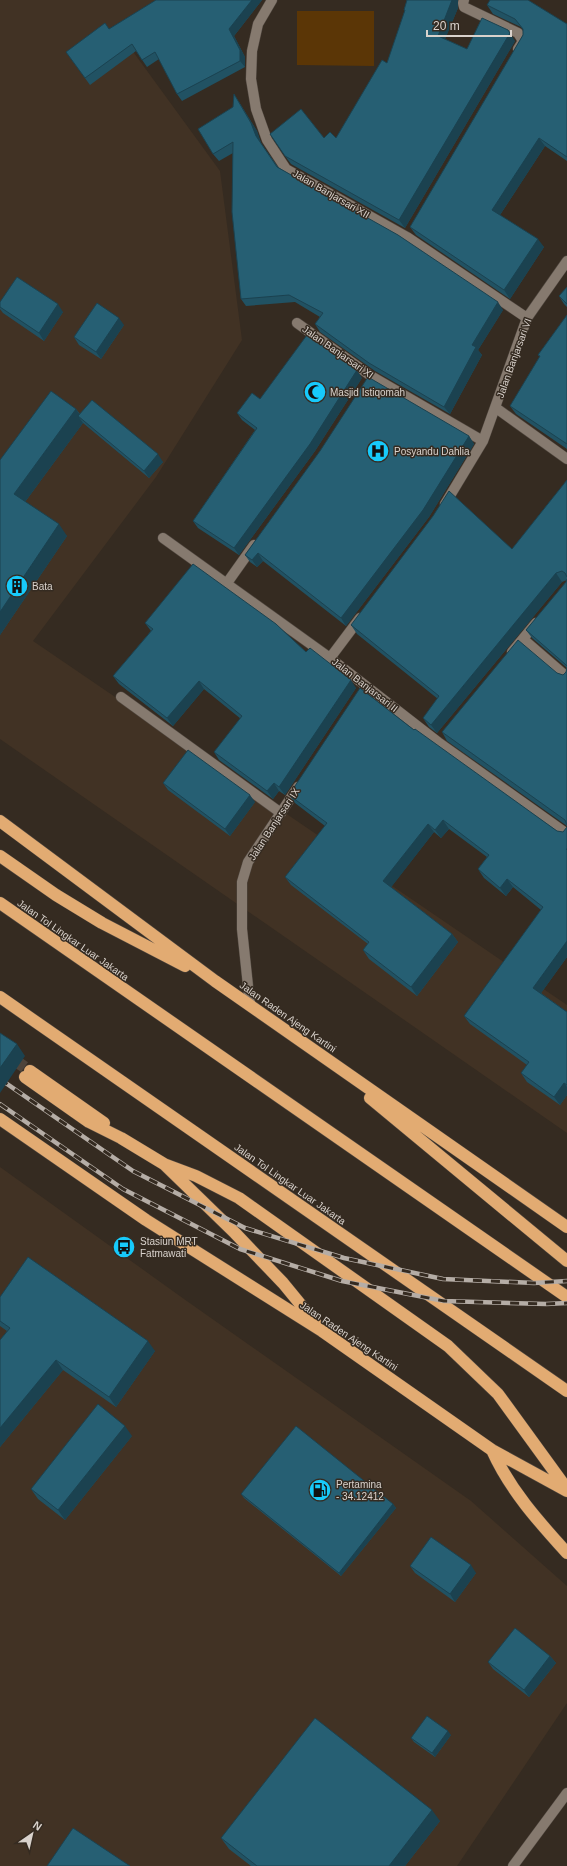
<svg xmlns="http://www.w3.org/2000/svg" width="567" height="1866" font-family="Helvetica,sans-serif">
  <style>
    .built { fill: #413224 }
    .green { fill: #5b3606 }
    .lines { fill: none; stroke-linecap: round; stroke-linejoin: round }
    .highway-tunnel { stroke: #4e443b; stroke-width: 12; stroke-dasharray: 12 6; stroke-linecap: butt }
    .street-casing { stroke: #514840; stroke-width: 11 }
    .secondary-casing { stroke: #514840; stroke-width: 11 }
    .highway-casing { stroke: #514840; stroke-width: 13 }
    .street { stroke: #867a6f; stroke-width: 10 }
    .secondary { stroke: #867a6f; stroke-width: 10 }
    .highway { stroke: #e2ab72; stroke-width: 12 }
    .rail-casing { stroke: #b5ada6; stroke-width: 4.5 }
    .rail { stroke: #352b21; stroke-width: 3; stroke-dasharray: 9; stroke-linecap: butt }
    .wall { fill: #215263 }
    .shaded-wall { fill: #1b4250 }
    .building { fill: #265f73; stroke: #1b4250 }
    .labels { text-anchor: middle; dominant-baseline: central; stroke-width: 3; stroke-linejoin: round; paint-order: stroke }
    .street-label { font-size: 10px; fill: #d9d2cc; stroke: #352b21 }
    .poi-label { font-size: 10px; fill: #d9d2cc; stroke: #352b21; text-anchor: start }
  </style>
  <rect width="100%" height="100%" fill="#352b21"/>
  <!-- built -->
  <path class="built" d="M 0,0 L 164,0 L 118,31 L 220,171 L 242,340 L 156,477 L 33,641 L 567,1005 L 567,1133 L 0,739 Z
    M 0,1167 L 184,1299 L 471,1501 L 567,1586 L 567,1703 L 457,1866 L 0,1866 Z"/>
  <!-- green -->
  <path class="green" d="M 297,11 L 374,11 L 374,66 L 297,65 Z"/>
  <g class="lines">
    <!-- highway-tunnel -->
    <path class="highway-tunnel" d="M 0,1050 L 30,1071"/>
    <!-- street casing -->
    <g class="street-casing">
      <path id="street" d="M 272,0 L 258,24 L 252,51 L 251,79 L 256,109 L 267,140 L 286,169 L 407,237 L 527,318
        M 464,0 L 463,3 L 464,7 L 518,33 L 523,41 L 518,49
        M 297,323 L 371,376 L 483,441
        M 496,408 L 567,459
        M 445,504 L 483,441 L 527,318 L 567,261
        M 163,538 L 330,658 L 438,742 L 567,834
        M 227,583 L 254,545
        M 523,639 L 567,677
        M 512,652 L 536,623
        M 330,658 L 360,618
        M 121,697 L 281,813
        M 250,1005 L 242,929 L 242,882 L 248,862 L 298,787"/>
    </g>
    <!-- secondary casing -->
    <g class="secondary-casing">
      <path id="secondary" d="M 513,1866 L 567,1793"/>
    </g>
    <!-- highway casing -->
    <g class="highway-casing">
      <path id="highway" d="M 0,821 L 215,981 L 567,1227
        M 0,856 L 56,895 L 102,923 L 185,966
        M 0,903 L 567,1297
        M 0,997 L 567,1391
        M 30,1071 L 104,1123
        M 25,1077 L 89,1122 L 121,1138 L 164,1164 L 235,1233 L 283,1283 L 315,1322
        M 370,1098 L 567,1261
        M 0,1119 L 146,1220 L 322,1331 L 492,1450 L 567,1491
        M 164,1164 L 196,1176 L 239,1198 L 448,1346 L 498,1394 L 567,1489
        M 492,1450 C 510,1490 538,1521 567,1553"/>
    </g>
    <!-- street -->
    <use href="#street" class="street"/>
    <!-- secondary -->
    <use href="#secondary" class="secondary"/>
    <!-- highway -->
    <use href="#highway" class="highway"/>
    <!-- rail casing -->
    <g class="rail-casing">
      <path id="rail" d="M 0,1079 L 133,1171 L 245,1228 L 344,1258 L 443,1279 L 534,1283 L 567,1281
        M 0,1104 L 123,1189 L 240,1249 L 342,1281 L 444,1301 L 546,1304 L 567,1303"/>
    </g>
    <!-- rail -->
    <use href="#rail" class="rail"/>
  </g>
  <!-- wall -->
  <path class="wall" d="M 156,0 L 262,0 L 234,36 L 245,57 L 245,67 L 182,101 L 177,94 L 159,59 L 147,67 L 136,51 L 90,85 L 66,52 L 109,29 Z
    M 407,0 L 458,0 L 458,8 L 445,39 L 467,49 L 515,41 L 405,228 L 291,164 L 285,156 L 324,138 L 336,138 L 387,63 L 405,11 L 404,10 Z
    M 487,5 L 567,24 L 567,161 L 545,146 L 500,215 L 544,247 L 510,299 L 416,235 L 410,227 L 523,35 L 523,30 L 521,27 L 493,14 Z
    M 239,102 L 257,131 L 261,143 L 278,167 L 503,310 L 478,350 L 482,355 L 450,414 L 375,371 L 320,332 L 315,324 L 320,317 L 295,302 L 246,306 L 241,299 L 233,153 L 219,161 L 213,154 L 233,107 Z
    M 567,287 L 567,307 L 564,304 L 559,296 Z
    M 0,302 L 63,312 L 44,341 L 3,313 L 0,309 Z
    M 567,315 L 567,449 L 516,414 L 510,406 L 540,357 L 538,355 Z
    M 124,325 L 101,359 L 79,345 L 74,337 Z
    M 362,378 L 315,451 L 239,555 L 198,528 L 193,521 L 255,430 L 242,420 L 237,413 L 260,399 Z
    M 76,409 L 80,414 L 163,462 L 149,478 L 83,423 L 25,502 L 67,536 L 0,635 L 0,460 Z
    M 469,436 L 474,444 L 429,517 L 346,626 L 263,561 L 257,567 L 250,562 L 245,555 L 320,451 Z
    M 567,480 L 567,826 L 447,741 L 442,732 L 557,673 L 563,675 L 566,672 L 567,668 L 532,638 L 526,630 L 566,582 L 567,580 L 562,582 L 437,733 L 429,727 L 423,718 L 438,699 L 357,634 L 351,625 L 512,549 Z
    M 145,623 L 306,652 L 356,688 L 285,795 L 279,791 L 273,799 L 219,760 L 214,752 L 241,719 L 204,689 L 173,726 L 119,684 L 113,676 L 151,631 Z
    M 414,730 L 557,831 L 563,832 L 567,827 L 567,957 L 541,993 L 567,1012 L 567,1095 L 560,1105 L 527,1082 L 521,1073 L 527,1065 L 470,1024 L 464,1016 L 541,910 L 513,887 L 506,896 L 484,878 L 478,869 L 487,857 L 449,829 L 441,838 L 434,832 L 391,887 L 452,934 L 458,942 L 417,996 L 369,959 L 363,950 L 368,944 L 291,885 L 285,877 L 325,826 L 295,803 L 289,795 Z
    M 163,783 L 255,802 L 230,836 L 168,790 Z
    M 0,1297 L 155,1351 L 116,1407 L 63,1370 L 0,1447 L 0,1340 L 7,1331 L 0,1326 Z
    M 132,1436 L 65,1520 L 38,1499 L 31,1489 Z
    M 241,1494 L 393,1504 L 396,1508 L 341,1576 L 244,1498 Z
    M 410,1566 L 476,1573 L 455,1602 L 415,1573 Z
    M 550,1656 L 556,1663 L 529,1697 L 493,1669 L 488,1662 Z
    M 451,1735 L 435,1757 L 414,1742 L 411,1738 Z
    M 440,1821 L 405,1866 L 251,1866 L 229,1849 L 221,1838 Z"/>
  <!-- shaded-wall -->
  <path class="shaded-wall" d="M 252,0 L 262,0 L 234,36 L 245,57 L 245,67 L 240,61 L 229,29 Z
    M 452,0 L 458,0 L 458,8 L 443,44 L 438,36 Z
    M 508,30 L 515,41 L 405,228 L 399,220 Z
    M 234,94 L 257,131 L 261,143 L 256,136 Z
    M 539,138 L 545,146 L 498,218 L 492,210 Z
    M 538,239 L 544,247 L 510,299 L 504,290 Z
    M 498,302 L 503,310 L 478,350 L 482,355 L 450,414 L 444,407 L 472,345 Z
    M 58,304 L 63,312 L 44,341 L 39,333 Z
    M 119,318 L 124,325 L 101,359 L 96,352 Z
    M 357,370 L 362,378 L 315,451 L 239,555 L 234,548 Z
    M 76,409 L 84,421 L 78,416 L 83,423 L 22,506 L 14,494 Z
    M 469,436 L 474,444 L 429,517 L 346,626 L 341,618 Z
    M 158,454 L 163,462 L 149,478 L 144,471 Z
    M 59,524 L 67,536 L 0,635 L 0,612 Z
    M 258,553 L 263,561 L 257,567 L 252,560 Z
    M 556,573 L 562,582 L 437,733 L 431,725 Z
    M 351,680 L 356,688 L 285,795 L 279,787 Z
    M 199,681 L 204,689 L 173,726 L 167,718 Z
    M 274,783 L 279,791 L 273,799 L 267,791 Z
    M 250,795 L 255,802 L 230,836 L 225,829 Z
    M 443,820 L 449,829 L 441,838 L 435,830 Z
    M 428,824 L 434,832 L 389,890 L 383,881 Z
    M 507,879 L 513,887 L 506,896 L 500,888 Z
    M 452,934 L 458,942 L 417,996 L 411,987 Z
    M 567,941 L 567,957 L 539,996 L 533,988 Z
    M 17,1044 L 25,1056 L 0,1093 L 0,1068 Z
    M 564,1083 L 567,1087 L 567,1095 L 560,1105 L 554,1097 Z
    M 148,1341 L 155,1351 L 116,1407 L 109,1397 Z
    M 56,1360 L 63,1370 L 0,1447 L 0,1428 Z
    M 125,1426 L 132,1436 L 65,1520 L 58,1510 Z
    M 393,1504 L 396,1508 L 341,1576 L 339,1573 Z
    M 471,1565 L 476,1573 L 455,1602 L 450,1594 Z
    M 550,1656 L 556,1663 L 529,1697 L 524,1690 Z
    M 448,1731 L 451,1735 L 435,1757 L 432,1753 Z
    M 432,1810 L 440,1821 L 405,1866 L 389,1866 Z"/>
  <!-- building -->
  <path class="building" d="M 156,0 L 252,0 L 229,29 L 240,50 L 240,61 L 177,94 L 155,52 L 142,60 L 132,44 L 85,78 L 66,52 L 105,23 L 109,29 Z
    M 407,0 L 452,0 L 438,36 L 467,49 L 482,18 L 508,30 L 510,33 L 399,220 L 285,156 L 270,134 L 301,109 L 324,138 L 330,132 L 336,138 L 382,60 L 387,63 L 405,10 L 404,10 Z
    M 490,0 L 528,0 L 567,24 L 567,157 L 539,138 L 492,210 L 538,239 L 504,290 L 410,227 L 523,35 L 523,29 L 515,19 L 487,5 Z
    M 234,94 L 251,123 L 256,136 L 277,167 L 398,235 L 498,302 L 472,345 L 476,347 L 444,407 L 369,363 L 315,324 L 323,313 L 289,295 L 241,299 L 232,212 L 233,142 L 213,154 L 198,129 L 233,107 Z
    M 17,277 L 58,304 L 39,333 L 0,307 L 0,302 Z
    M 567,287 L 567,304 L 559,296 Z
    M 97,303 L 119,318 L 96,352 L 74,337 Z
    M 567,315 L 567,444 L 510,406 L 540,356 L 538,355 Z
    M 307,335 L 357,370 L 310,444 L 234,548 L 193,521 L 257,428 L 237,413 L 252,393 L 260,399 Z
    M 368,377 L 469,436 L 423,510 L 341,618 L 258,553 L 252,560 L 245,555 L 320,451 Z
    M 51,391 L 76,409 L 14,494 L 59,524 L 0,612 L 0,460 Z
    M 92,400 L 158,454 L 144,471 L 78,416 Z
    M 567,480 L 567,577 L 565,573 L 562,571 L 556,573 L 431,725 L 423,718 L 439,696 L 351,625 L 433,516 L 449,491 L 512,549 Z
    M 193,564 L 276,624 L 306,652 L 310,648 L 351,680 L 279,787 L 274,783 L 267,791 L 214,752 L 242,716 L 199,681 L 167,718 L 113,676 L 153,629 L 145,623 Z
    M 567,579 L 567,666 L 565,664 L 526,630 L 566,582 Z
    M 518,640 L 557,673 L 563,675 L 566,672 L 567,668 L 567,825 L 565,820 L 442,732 Z
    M 360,688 L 414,730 L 415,729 L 557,831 L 563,832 L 567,827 L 567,849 L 566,849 L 567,850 L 567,941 L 533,988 L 567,1012 L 567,1085 L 564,1083 L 554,1097 L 521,1073 L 529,1062 L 464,1016 L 543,907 L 507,879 L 500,888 L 478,869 L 489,855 L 443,820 L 435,830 L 428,824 L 383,881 L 452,934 L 411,987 L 363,950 L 369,942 L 285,877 L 327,823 L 289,795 Z
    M 188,750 L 250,795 L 225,829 L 163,783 Z
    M 0,1033 L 17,1044 L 0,1068 Z
    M 28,1257 L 148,1341 L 109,1397 L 56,1360 L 0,1428 L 0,1340 L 10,1328 L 0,1321 L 0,1297 Z
    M 98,1404 L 125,1426 L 58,1510 L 31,1489 Z
    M 296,1426 L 393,1504 L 339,1573 L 241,1494 Z
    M 431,1537 L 471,1565 L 450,1594 L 410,1566 Z
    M 515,1628 L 550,1656 L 524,1690 L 488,1662 Z
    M 427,1716 L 448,1731 L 432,1753 L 411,1738 Z
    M 315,1718 L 432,1810 L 389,1866 L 257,1866 L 221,1838 Z
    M 73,1828 L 130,1866 L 47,1866 Z"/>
  <!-- icons -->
  <defs>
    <g id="mosque-disc" transform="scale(1.15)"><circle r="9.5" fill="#17cafb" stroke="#352b21"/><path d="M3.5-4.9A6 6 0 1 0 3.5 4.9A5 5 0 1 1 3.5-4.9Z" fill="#111"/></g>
    <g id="hospital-disc" transform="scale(1.15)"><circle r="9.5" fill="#17cafb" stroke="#352b21"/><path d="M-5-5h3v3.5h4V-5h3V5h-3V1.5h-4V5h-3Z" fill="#111"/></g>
    <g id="building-disc" transform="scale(1.15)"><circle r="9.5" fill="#17cafb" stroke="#352b21"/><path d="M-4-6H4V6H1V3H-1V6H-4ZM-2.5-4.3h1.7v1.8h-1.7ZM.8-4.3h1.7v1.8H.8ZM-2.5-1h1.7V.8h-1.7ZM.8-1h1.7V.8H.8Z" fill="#111"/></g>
    <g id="bus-disc" transform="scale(1.15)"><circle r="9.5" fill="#17cafb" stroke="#352b21"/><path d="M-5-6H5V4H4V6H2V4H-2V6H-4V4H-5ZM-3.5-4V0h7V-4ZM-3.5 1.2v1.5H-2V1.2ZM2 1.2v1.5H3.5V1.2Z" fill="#111"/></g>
    <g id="fuel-disc" transform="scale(1.15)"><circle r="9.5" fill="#17cafb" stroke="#352b21"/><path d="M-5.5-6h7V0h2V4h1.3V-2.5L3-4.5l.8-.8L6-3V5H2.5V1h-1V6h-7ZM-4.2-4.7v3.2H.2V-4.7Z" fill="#111"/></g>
  </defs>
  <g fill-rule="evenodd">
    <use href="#mosque-disc" x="315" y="392"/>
    <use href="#hospital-disc" x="378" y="451"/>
    <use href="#building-disc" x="17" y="586"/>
    <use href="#bus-disc" x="124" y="1247"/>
    <use href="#fuel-disc" x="320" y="1490"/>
  </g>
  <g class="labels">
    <!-- street labels -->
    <g class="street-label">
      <text transform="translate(331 194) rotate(30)">Jalan Banjarsari XII</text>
      <text transform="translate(338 352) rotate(35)">Jalan Banjarsari XI</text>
      <text transform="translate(514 358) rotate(-70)">Jalan Banjarsari VI</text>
      <text transform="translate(365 685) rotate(38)">Jalan Banjarsari II</text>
      <text transform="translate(274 824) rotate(-57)">Jalan Banjarsari IX</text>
      <text transform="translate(73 940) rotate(35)">Jalan Tol Lingkar Luar Jakarta</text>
      <text transform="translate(288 1017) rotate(35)">Jalan Raden Ajeng Kartini</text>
      <text transform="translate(290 1184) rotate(35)">Jalan Tol Lingkar Luar Jakarta</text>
      <text transform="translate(349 1336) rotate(34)">Jalan Raden Ajeng Kartini</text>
    </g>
    <!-- poi labels -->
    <g class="poi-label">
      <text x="330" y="392">Masjid Istiqomah</text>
      <text x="394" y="451">Posyandu Dahlia</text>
      <text x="32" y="586">Bata</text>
      <text x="140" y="1241">Stasiun MRT<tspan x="140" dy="12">Fatmawati</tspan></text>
      <text x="336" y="1484">Pertamina<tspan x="336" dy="12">- 34.12412</tspan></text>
    </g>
  </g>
  <!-- north arrow -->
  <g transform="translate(32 1834) rotate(34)" stroke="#352b21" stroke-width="3" paint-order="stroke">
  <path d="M0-3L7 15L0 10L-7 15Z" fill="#d9d2cc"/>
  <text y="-6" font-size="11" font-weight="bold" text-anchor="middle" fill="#d9d2cc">N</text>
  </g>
  <!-- scale -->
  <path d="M427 30v6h84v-6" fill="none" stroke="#d9d2cc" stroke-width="2"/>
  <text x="433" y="30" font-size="12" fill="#d9d2cc" stroke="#352b21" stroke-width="3" paint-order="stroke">20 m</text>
</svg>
